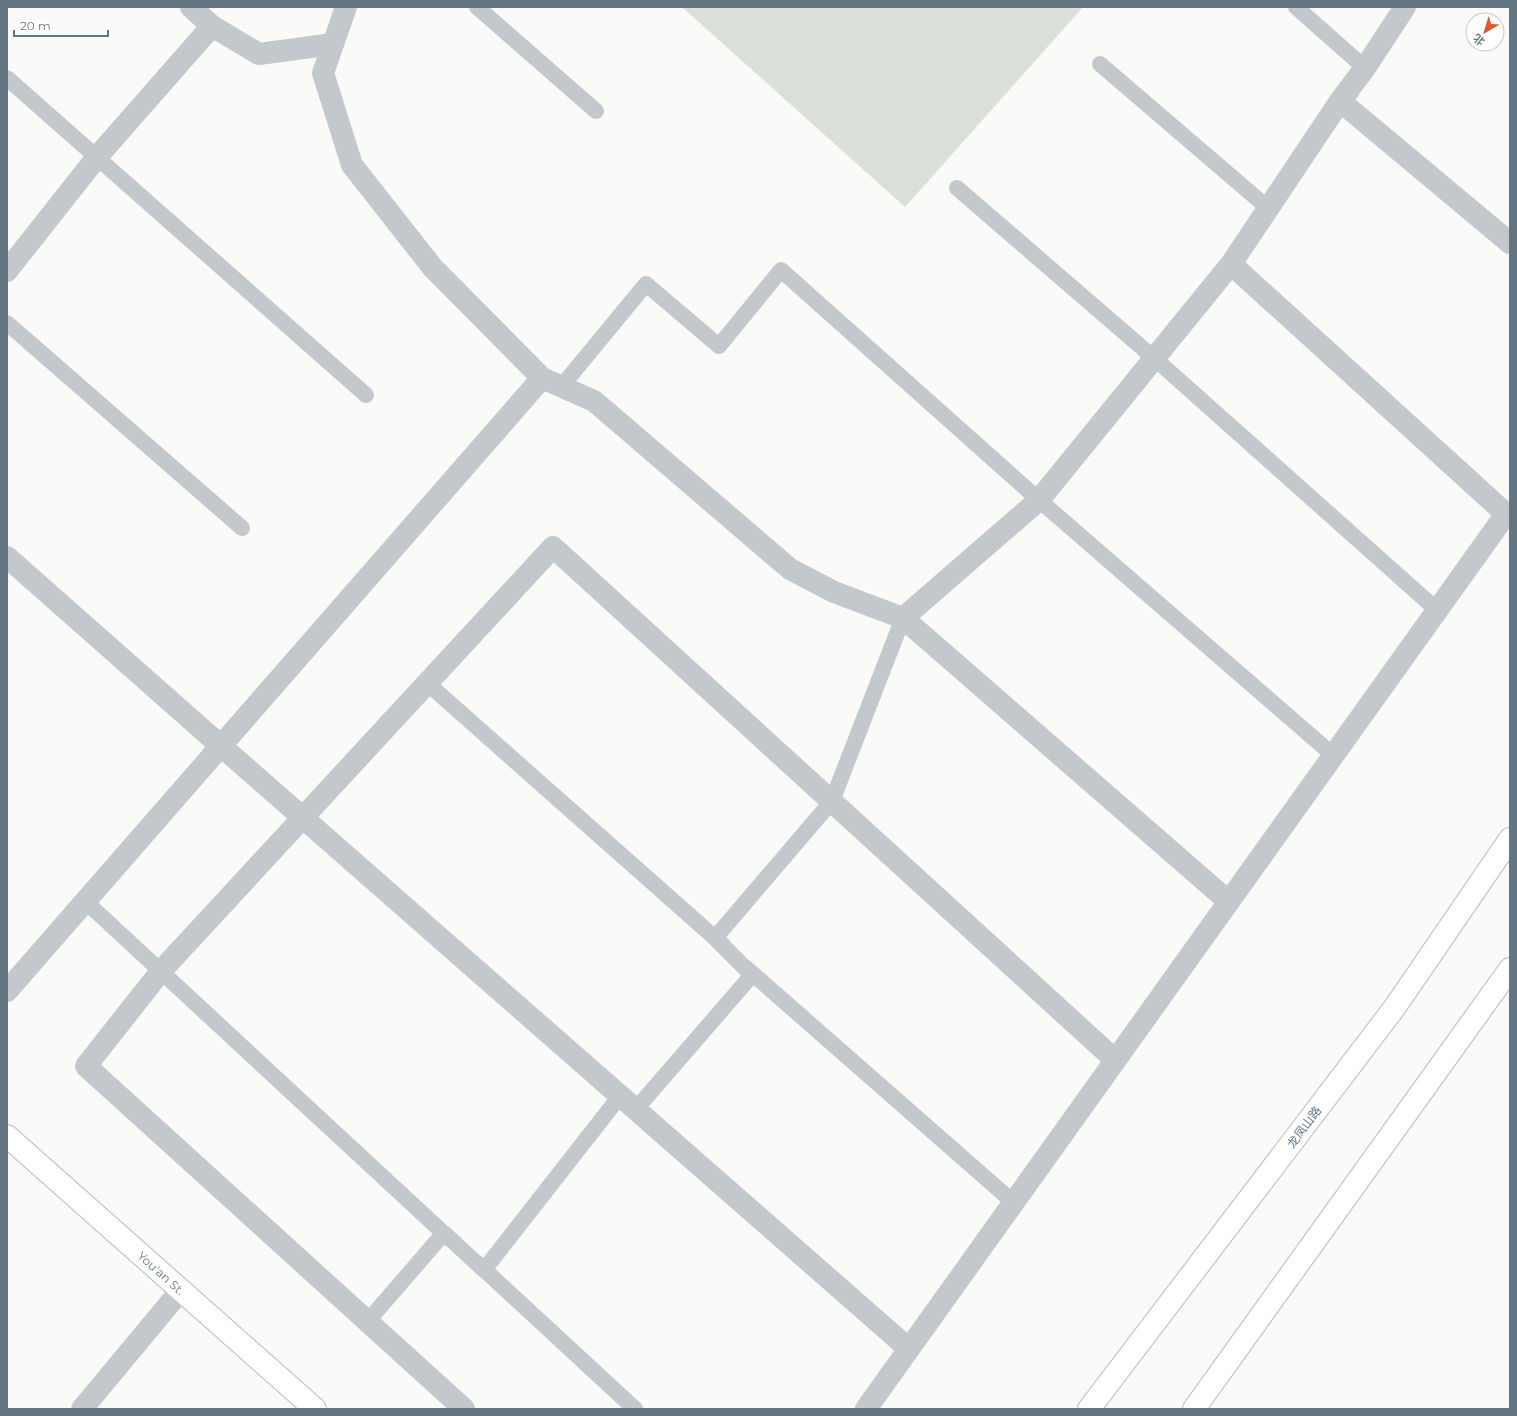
<svg xmlns="http://www.w3.org/2000/svg" width="1517" height="1416" font-family="Montserrat,'Noto Sans SC',sans-serif">
  <style>
    .green { fill: #dadfd7 }
    .lines { fill: none; stroke-linecap: round; stroke-linejoin: round }
    .secondary-casing { stroke: #b3babf; stroke-width: 24 }
    .primary-casing { stroke: #b5babe; stroke-width: 24 }
    .lane { stroke: #c3c8cc; stroke-width: 16 }
    .street { stroke: #c3c8cc; stroke-width: 22 }
    .secondary { stroke: #fff; stroke-width: 22 }
    .primary { stroke: #fff; stroke-width: 22 }
    .labels { text-anchor: middle; dominant-baseline: central; stroke-width: 4; stroke-linejoin: round; paint-order: stroke }
    .street-label { font-size: 12px; fill: #657683; stroke: #fff }
  </style>
  <rect width="100%" height="100%" fill="#fafaf8"/>
  <!-- green -->
  <path class="green" d="M 682,7 L 1083,7 L 905,207 Z"/>
  <g class="lines">
    <!-- secondary casing -->
    <g class="secondary-casing">
      <path id="secondary" d="M 7,1136 L 315,1409"/>
    </g>
    <!-- primary casing -->
    <g class="primary-casing">
      <path id="primary" d="M 1089,1409 L 1395,1007 L 1510,839
        M 1194,1409 L 1510,969"/>
    </g>
    <!-- lane -->
    <path class="lane" d="M 477,7 L 596,111
      M 1296,7 L 1365,68
      M 1100,64 L 1268,208
      M 7,78 L 366,395
      M 957,188 L 1154,358 L 1437,610
      M 7,323 L 242,528
      M 561,387 L 646,284 L 719,346 L 781,270 L 1039,500 L 1333,755
      M 427,683 L 723,945
      M 85,901 L 451,1240
      M 745,967 L 1013,1202
      M 477,1263 L 635,1409
      M 367,1322 L 444,1233 L 484,1270 L 620,1096 L 636,1109 L 752,975 L 715,938 L 832,801 L 903,618"/>
    <!-- street -->
    <path class="street" d="M 191,7 L 212,26
      M 1349,90 L 1340,101 L 1510,243
      M 7,271 L 97,157 L 212,26 L 259,54 L 333,44
      M 542,378 L 594,401 L 790,569 L 834,592 L 903,618 L 1228,901
      M 7,557 L 221,746 L 211,757
      M 903,618 L 1039,500 L 1231,264 L 1340,101 L 1365,68 L 1405,7
      M 221,746 L 909,1349
      M 7,991 L 542,378 L 433,268 L 352,165 L 323,73 L 346,7
      M 82,1409 L 181,1290
      M 464,1409 L 86,1066 L 161,971 L 553,547 L 1115,1060
      M 866,1409 L 1506,514 L 1231,264"/>
    <!-- secondary -->
    <use href="#secondary" class="secondary"/>
    <!-- primary -->
    <use href="#primary" class="primary"/>
  </g>
  <g class="labels">
    <!-- street labels -->
    <g class="street-label">
      <text transform="translate(1304 1127) rotate(-53)">龙凤山路</text>
      <text transform="translate(161 1273) rotate(42)">You'an St.</text>
    </g>
  </g>
  <!-- border -->
  <rect width="1517" height="1416" fill="none" stroke="#657683" stroke-width="16"/>
  <!-- north arrow -->
  <g transform="translate(1485 32) rotate(218)"><circle r="19" fill="#ffffff" stroke="#c1c8cd"/>
  <path d="M0-3L7 15L0 10L-7 15Z" fill="#e4572e"/>
  <text y="-6" font-size="11" font-weight="bold" text-anchor="middle" fill="#657683">北</text>
  </g>
  <!-- scale -->
  <path d="M14 30v6h94v-6" fill="none" stroke="#657683" stroke-width="2"/>
  <text x="20" y="30" font-size="12" fill="#657683" stroke="#ffffff" stroke-width="3" paint-order="stroke">20 m</text>
</svg>
